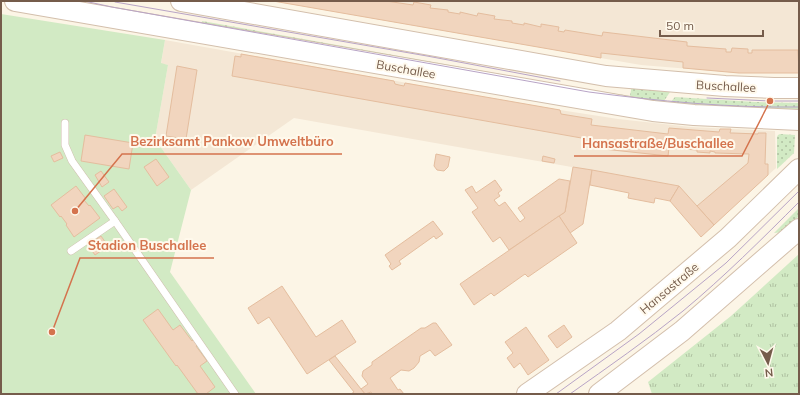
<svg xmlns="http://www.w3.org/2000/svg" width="800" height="395" viewBox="0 0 800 395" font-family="Mulish,sans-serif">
  <defs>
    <pattern id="grass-dots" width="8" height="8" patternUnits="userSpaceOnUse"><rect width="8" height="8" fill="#d2eac4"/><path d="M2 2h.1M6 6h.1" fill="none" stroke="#afc1a1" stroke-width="1.8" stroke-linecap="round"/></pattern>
    <pattern id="park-tufts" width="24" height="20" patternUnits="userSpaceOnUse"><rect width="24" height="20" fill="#d2eac4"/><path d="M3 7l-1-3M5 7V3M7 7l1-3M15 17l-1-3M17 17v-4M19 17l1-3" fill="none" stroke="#afc1a1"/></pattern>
  </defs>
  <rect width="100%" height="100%" fill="#fcf5e6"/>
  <g fill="#f4e7d5">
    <polygon points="272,1 799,1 799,73 739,73 641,65"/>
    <polygon points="165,40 560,110 618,119 691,127 775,131 776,168 714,225 679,186 294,118 191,190 155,139 168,65 161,64"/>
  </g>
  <g fill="url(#grass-dots)">
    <polygon points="202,21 567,86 630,96 632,84 661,86 660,91 670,92 662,104 201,26"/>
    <polygon points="675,97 755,102 799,103 799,113 669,104"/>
    <polygon points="780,134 795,135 794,153 777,169 777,137 778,135"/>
    <polygon points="799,208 799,216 783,232 774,233"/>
  </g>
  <polygon fill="url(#park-tufts)" points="799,254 799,394 652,394 648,382 731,316"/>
  <polygon fill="#d2eac4" points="1,14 165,40 161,63 168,65 155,139 191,190 170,272 256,394 1,394"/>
  <g fill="#f1d5be" stroke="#e4bd9e">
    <polygon points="273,1 386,1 413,5 414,2 431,5 430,8 448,10 448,12 460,14 460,12 477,16 478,13 495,16 494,19 512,21 512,23 524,25 524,23 541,27 541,24 559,27 558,31 564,32 565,30 602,36 603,32 687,42 687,46 726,49 726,52 731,52 732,48 748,49 748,53 752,53 752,50 798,50 799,73 739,73 683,68 683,62 601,53 601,58"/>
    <polygon points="241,54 394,81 395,84 399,85 404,86 405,83 560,110 561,114 592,119 591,125 668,134 669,128 719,132 720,129 731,129 730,133 733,133 758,134 758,133 766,133 765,164 768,164 768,175 714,225 697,206 748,163 749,154 715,153 715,152 710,151 710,153 697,152 697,150 669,148 668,156 585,147 587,139 232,76 235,56 241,57"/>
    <polygon points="177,66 197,70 186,139 166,136"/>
    <polygon points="85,135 133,143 129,169 81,161"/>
    <polygon points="60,152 63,158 54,162 51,156"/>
    <polygon points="436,154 450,157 448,167 444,171 437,170 434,166"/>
    <polygon points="543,156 555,159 554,163 542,161"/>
    <polygon points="156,159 169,177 157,186 144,167"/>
    <polygon points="573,167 592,170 583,224 570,233 559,216 565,212"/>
    <polygon points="592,170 679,186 670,201 655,198 654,203 628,198 629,193 590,185"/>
    <polygon points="101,171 109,182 102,187 95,175"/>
    <polygon points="559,179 570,181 565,212 509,250 500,237 493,242 472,212 478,208 465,190 472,186 476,193 495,180 502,190 498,193 500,196 494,200 499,206 505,202 520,222 525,218 518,208"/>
    <polygon points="76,186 86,199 84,200 89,206 90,205 100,218 74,237 66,225 67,224 61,216 60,217 51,205"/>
    <polygon points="679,186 714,225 701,237 670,201"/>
    <polygon points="114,189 127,207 122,211 118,206 113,209 104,196"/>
    <polygon points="559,216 577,243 528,277 525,274 494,296 491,293 474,305 460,284"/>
    <polygon points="433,221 443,234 436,239 434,236 399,261 401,264 392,270 389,266 391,264 385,255"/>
    <polygon points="101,236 108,246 95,255 88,245"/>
    <polygon points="282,286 316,337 342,320 356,342 307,374 269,317 258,324 248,308"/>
    <polygon points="158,309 173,330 180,325 192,341 194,339 198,344 196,346 207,361 200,366 215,387 206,394 198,394 177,365 176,366 143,320"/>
    <polygon points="433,323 436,323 452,345 435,356 430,350 420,356 419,362 414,368 409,371 401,370 390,378 398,390 400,389 404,394 372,394 371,392 365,394 361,389 368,384 362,376 363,371 372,365 372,362 421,328 425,328"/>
    <polygon points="564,325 572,337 557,348 548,336"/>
    <polygon points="526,327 549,360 528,375 520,363 514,368 507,358 513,353 505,342"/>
    <polygon points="335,356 361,389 365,394 351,394 354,392 329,360"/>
  </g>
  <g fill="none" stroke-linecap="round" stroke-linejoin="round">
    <defs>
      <g id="service">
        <polyline points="65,123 65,145 72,161 115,221 235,394"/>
        <polyline points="71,251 115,221"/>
      </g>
      <g id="secondary">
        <polyline points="15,1 653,111 694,115 799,120"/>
        <polyline points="181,1 606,76 725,86 774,88 799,88"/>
        <polyline points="527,394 618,331 728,238 799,169"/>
        <polyline points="599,394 682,331 799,229"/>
      </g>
    </defs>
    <use href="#service" stroke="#cebdac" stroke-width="8"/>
    <use href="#secondary" stroke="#d3bfac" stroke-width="22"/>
    <use href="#service" stroke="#fff" stroke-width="7"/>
    <use href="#secondary" stroke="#fff" stroke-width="20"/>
    <g stroke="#b8a4c6" stroke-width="1">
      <path d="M84 1 112 7 589 92C658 101 729 108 799 107"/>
      <polyline points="115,2 427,56 560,81"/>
      <polyline points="707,98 770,101 799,101"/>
      <polyline points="556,394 639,334 726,263 799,191"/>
      <path d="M570 394C608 367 647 340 683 311 724 277 762 239 799 202"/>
    </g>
  </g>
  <g text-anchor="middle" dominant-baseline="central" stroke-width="4" stroke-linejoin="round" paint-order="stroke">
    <g font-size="12" fill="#755c4b" stroke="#fff9ec">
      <text transform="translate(406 69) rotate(10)">Buschallee</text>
      <text transform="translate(726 86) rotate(3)">Buschallee</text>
      <text transform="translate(669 288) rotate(-40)">Hansastraße</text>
    </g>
  </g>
  <path fill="none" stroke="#d4734d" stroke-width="1.5" d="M75 211L122 154H342M770 101L742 156H574M52 332L80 258H214"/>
  <g fill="#d4734d" stroke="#fff9ec" stroke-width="1.5">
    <circle cx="75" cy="211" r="4"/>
    <circle cx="770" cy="101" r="4"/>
    <circle cx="52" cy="332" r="4"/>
  </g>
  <g font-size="13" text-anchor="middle" font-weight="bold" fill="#d4734d" stroke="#fff9ec" stroke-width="4" stroke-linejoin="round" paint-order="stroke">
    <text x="232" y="146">Bezirksamt Pankow Umweltbüro</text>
    <text x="658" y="148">Hansastraße/Buschallee</text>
    <text x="147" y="250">Stadion Buschallee</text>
  </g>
  <rect width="800" height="395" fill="none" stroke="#755c4b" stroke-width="4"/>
  <g transform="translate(768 363) rotate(174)" stroke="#fff9ec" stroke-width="3" paint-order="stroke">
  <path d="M0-3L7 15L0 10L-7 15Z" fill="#755c4b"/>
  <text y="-6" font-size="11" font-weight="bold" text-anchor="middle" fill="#755c4b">N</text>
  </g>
  <path d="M660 30v6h103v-6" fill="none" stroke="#755c4b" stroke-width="2"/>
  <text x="666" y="30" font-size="12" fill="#755c4b" stroke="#fff9ec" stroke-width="3" paint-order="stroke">50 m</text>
</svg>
